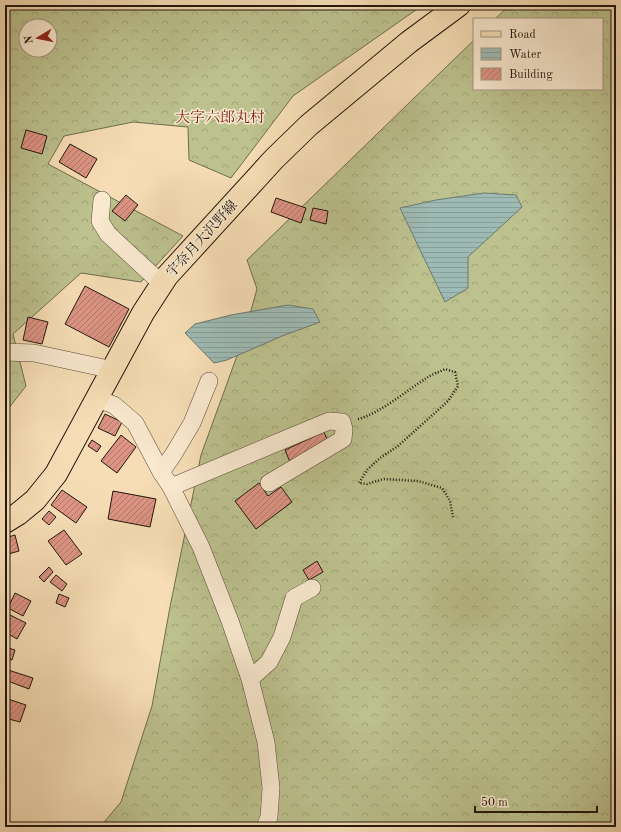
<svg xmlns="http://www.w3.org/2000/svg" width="621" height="832" viewBox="0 0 621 832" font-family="'Old Standard TT','Noto Serif JP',serif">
  <defs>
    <pattern id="forest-crowns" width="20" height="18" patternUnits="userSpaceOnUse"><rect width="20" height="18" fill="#bcc18e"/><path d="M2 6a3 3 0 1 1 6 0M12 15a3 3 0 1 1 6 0" fill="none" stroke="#a1a579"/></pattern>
    <pattern id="water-rules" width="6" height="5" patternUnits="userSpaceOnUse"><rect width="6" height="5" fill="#9ebab4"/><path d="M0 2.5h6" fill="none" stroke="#889f9a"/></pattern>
    <pattern id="building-hatch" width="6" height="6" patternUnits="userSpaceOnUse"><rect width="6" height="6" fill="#dd9484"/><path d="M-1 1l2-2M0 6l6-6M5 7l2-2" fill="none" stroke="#b3786a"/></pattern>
  </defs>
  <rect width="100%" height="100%" fill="#f6ddb5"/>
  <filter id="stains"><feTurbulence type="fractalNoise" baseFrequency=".005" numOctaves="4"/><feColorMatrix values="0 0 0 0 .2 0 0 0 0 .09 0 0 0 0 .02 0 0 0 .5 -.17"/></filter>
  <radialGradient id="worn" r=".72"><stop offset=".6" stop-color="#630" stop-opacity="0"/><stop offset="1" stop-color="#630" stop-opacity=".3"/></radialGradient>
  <g fill="url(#forest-crowns)" stroke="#6f6c4e" fill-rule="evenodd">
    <path d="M5 5H423L293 96 231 178 189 160 188 127 133 122 64 136 48 164 183 236 141 282 81 273 13 334 26 386 5 413ZM26 26H50V50H26Z"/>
    <polygon points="510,5 616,5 616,827 100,827 121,802 152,706 170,607 201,455 242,342 257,289 247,260 474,40 474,89 602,89 602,19 495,19"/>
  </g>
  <g fill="url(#water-rules)" stroke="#6c7971">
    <polygon points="484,193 516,195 522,207 468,257 468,288 445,302 400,208 436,200"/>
    <polygon points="288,305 313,309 320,322 282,336 227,360 214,363 185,333 195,324 231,315"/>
  </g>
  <g fill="url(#building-hatch)" stroke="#22170d">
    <polygon points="26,130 47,136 42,154 21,148"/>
    <polygon points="70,144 97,159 86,178 59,162"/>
    <polygon points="126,195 138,205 125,221 112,211"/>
    <polygon points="276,198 306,208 301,223 271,212"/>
    <polygon points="313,208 328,211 326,224 310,220"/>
    <polygon points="85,286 129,309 109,347 65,324"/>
    <polygon points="28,317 48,322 42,344 23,340"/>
    <polygon points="105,414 122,422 115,436 98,428"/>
    <polygon points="324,432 329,444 290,462 285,450"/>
    <polygon points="121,435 136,447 117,473 101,461"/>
    <polygon points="92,440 101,446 97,452 88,446"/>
    <polygon points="259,483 268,496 281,487 292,502 256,529 235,501"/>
    <polygon points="62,490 87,507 76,523 51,505"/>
    <polygon points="113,491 156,499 150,527 108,519"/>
    <polygon points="49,511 56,517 49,525 42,519"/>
    <polygon points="64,530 82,554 66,565 48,541"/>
    <polygon points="15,535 19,551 5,555 5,538"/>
    <polygon points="317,561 323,572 309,580 303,570"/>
    <polygon points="49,567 53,572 44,582 39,577"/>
    <polygon points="56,575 67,584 62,591 50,582"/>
    <polygon points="15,593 31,601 23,616 8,608"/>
    <polygon points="59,594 69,598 65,607 56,603"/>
    <polygon points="10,615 26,623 17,639 5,632 5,625"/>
    <polygon points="5,647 15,650 12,660 5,658"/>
    <polygon points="8,670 33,678 29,689 5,680"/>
    <polygon points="5,698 26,705 20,722 5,718"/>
  </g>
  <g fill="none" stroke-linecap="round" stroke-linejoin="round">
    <defs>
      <g id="minor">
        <polyline points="102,200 100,221 108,234 162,284"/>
        <polyline points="5,352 34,353 113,370"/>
        <polyline points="97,399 114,405 135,423 161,472 171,487 201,547 230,621 250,679 266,742 271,788 269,817 265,827"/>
        <polyline points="161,472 173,455 192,423 209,381"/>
        <polyline points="171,487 329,421 342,422 344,429 343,439 269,483"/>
        <polyline points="250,679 269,662 282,637 294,598 312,588"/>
      </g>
      <polyline id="primary" points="5,522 18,514 35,500 56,474 143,313 167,276 274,159 309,125 409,42 459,5"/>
    </defs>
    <use href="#minor" stroke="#574837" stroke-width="18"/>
    <use href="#primary" stroke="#22170d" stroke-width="24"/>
    <path stroke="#22170d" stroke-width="2.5" stroke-dasharray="1 2" stroke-linecap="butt" d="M358 419C381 413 407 390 428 377 433 374 439 372 445 369L455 372 458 386 448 401 398 446 380 458 367 470 359 483 367 484 384 479 418 481 442 488 450 501 453 517"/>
    <use href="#minor" stroke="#f9e9cf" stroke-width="17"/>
    <use href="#primary" stroke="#f6ddb5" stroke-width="22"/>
  </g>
  <g text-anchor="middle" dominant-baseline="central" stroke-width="3" stroke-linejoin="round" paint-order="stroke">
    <g font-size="14" fill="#22170d" stroke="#f9e9cf">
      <text transform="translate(202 239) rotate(-48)">宇奈月大沢野線</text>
    </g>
    <g font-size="15" fill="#7a1f14" stroke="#f9e9cf">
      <text x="220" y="118">大字六郎丸村</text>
    </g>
  </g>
  <rect width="621" height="832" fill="none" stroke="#f6ddb5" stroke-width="20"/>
  <rect x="6" y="6" width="609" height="820" fill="none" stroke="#22170d" stroke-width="2"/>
  <rect x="10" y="10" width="601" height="812" fill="none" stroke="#22170d"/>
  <rect x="473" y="18" width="130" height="72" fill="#f9e9cf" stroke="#a39581"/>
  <rect x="481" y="31" width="20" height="6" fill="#f6ddb5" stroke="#a39581"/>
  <text x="509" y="38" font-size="12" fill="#22170d">Road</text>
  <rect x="481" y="48" width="20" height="12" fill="url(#water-rules)" stroke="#a39581"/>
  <text x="509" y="58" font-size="12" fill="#22170d">Water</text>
  <rect x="481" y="68" width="20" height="12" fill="url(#building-hatch)" stroke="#a39581"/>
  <text x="509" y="78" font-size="12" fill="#22170d">Building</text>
  <g transform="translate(38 38) rotate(260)"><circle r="19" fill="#f9e9cf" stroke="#a39581"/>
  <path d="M0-3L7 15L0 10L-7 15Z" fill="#8f2418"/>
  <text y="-6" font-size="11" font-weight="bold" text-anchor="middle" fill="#22170d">N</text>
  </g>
  <path d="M475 806v6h122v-6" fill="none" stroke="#22170d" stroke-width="2"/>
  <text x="481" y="806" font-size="12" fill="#22170d" stroke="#f9e9cf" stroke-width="3" paint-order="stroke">50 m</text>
  <rect width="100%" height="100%" filter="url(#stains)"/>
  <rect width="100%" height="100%" fill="url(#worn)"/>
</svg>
